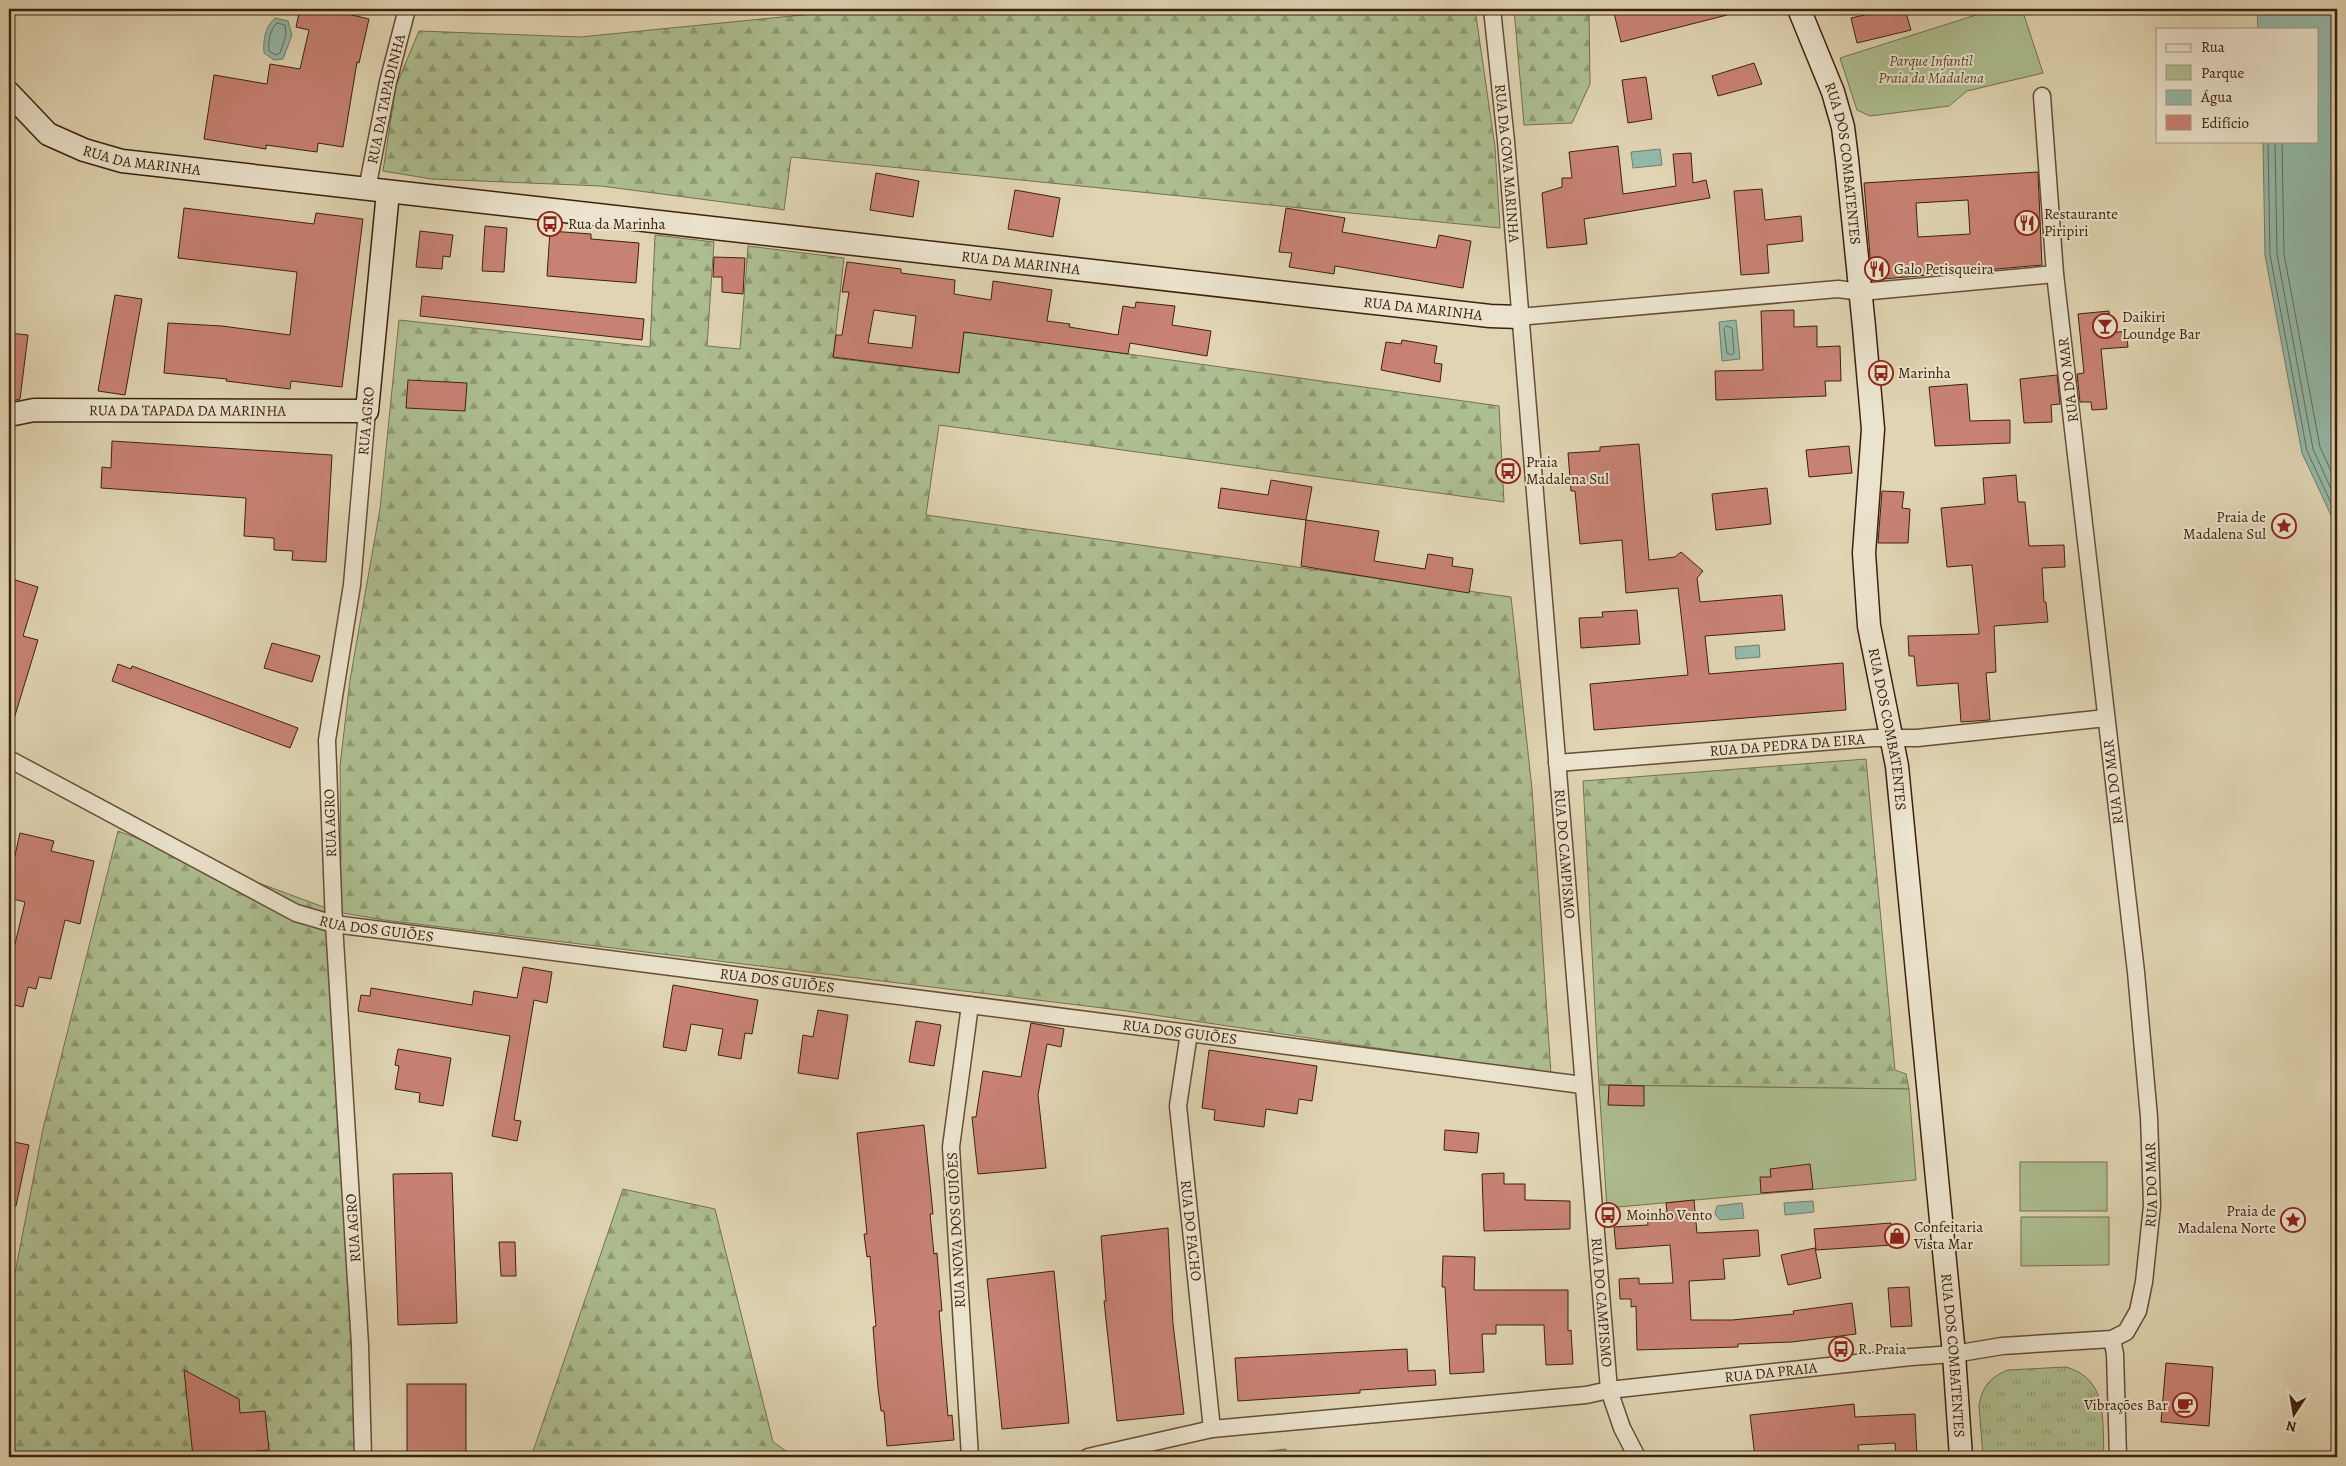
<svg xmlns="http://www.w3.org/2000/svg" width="2346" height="1466" viewBox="0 0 2346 1466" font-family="Alegreya,serif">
  <defs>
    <pattern id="grass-tufts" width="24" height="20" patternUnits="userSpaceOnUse" patternTransform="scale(1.25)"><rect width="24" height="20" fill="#adbe90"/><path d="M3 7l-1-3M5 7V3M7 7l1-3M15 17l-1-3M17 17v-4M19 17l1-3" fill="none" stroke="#8e9a74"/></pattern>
    <pattern id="forest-firs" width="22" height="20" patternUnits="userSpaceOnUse" patternTransform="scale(1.25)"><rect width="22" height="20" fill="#adbe90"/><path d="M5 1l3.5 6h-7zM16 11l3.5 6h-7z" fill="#8e9a74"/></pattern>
  </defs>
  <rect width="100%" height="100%" fill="#e0d4b2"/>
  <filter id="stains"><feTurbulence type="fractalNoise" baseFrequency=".004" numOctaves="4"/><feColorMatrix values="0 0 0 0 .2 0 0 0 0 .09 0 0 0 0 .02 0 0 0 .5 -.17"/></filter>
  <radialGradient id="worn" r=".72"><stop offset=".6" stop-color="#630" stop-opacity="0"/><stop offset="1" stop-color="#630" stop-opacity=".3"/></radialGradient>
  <path fill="url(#grass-tufts)" stroke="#75704e" d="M2066 1367C2109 1379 2102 1421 2104 1457H1983L1979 1405C1982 1387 1991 1376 2008 1370Z"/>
  <g fill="url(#forest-firs)" stroke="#75704e">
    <polygon points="863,9 1475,9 1495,147 1500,228 791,157 784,210 601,186 432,179 383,171 396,86 419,31 580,37"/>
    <polygon points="1514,9 1589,9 1590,84 1572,123 1524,125"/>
    <polygon points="655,235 714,242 707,346 740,349 748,246 844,258 833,358 959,373 964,331 1499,406 1504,502 939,425 926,515 1511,597 1532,789 1551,1074 1127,1011 384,920 337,912 355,1457 9,1457 9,1304 43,1129 118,831 337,912 341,857 340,766 350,680 380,509 399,320 650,347"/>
    <polygon points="1866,759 1895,1070 1906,1074 1909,1089 1599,1085 1583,781"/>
    <polygon points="623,1189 715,1209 773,1442 795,1457 531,1457"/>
    <polygon points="1286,1449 1286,1457 1220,1457"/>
  </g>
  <g fill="#adbe90" stroke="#75704e">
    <polygon points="1995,9 2022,9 2043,73 1967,91 1949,106 1870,116 1857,110 1840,58"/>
    <polygon points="1599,1085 1909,1089 1916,1180 1607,1208"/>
    <rect x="2020" y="1162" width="87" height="49"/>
    <polygon points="2021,1217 2109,1217 2109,1265 2021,1266"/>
  </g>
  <g fill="#94b8a8" stroke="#717c6a">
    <polygon points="2257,9 2337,9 2337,528 2302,453 2265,255 2263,141 2317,141 2317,29 2258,29"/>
    <path d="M275 18 288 21 292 35 283 59 274 60 264 53C263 40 265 27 275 18Z"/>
    <polygon points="1660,149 1662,165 1633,168 1631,152"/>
    <polygon points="1736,320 1740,359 1722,361 1719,322"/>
    <polygon points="1759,645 1760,657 1736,659 1735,647"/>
    <polygon points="1813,1201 1814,1212 1785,1215 1784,1203"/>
    <polygon points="1742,1203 1744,1218 1720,1220 1715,1214 1717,1206"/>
  </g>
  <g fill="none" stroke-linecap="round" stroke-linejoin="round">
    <g stroke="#686c5a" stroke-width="1">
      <path d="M277 23 285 25 286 35 280 53 276 55 269 51C268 42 270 29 277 23Z"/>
      <polyline points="2268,141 2270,255 2307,451 2337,516"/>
      <polyline points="2275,141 2277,254 2313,449 2337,502"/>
      <polyline points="2282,141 2284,254 2320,447 2337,484"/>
      <polygon points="1727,326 1732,328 1734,353 1732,355 1727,353 1724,329"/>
    </g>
  </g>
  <g fill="#c88274" stroke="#3d210c" fill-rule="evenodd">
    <polygon points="300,9 326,9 369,19 359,63 357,62 343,147 318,143 317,152 266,145 266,149 204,139 214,75 267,84 270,64 300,69 309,30 296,27"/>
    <polygon points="1613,9 1726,9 1727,15 1621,42"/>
    <polygon points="1891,9 1905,9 1911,30 1857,43 1851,18"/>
    <polygon points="1754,63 1762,84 1718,96 1712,76"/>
    <polygon points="1646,77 1652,119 1628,123 1622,80"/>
    <polygon points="1618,146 1623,194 1676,186 1673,154 1691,153 1693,183 1706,180 1710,198 1584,219 1587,244 1547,248 1542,193 1562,187 1562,178 1572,178 1569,152"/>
    <path d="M2038 172 2042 265 1872 280 1864 183ZM1968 200 1970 234 1918 237 1916 203Z"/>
    <polygon points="876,173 919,181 913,217 870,210"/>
    <polygon points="1762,189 1765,220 1801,216 1803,241 1767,245 1769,273 1741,275 1734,191"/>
    <polygon points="1015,190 1060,198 1053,237 1008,229"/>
    <polygon points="184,208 314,224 316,213 363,219 342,387 291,381 290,389 226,381 227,379 164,373 168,323 222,326 290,335 297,272 178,258"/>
    <polygon points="1286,208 1345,218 1342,232 1436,248 1439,235 1471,241 1463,288 1335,266 1334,274 1289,267 1292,253 1279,252"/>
    <polygon points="485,226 507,228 504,272 482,271"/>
    <polygon points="420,231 453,235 450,257 443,256 442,269 416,267"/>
    <polygon points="550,231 591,234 591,239 639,243 636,283 547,276"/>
    <polygon points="714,257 745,258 743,294 722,292 722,277 713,277"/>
    <path d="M847 262 901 269V273L955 280 954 294 991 300 993 281 1052 290 1047 321 1070 324 1069 327 1118 335 1123 306 1135 308 1136 302 1175 306 1172 325 1211 331 1207 356 1130 343 1128 354 964 332 959 373 833 357 836 335H842L849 292H842ZM874 310 916 316 912 348 868 343Z"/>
    <polygon points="115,295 142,299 125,395 98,391"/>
    <polygon points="422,296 644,319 642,340 420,316"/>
    <polygon points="1794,310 1794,327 1817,326 1817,347 1840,346 1841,381 1825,381 1826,396 1716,400 1715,371 1763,370 1761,311"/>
    <polygon points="2109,311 2111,333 2126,331 2128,347 2101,349 2107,409 2092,410 2091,402 2080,402 2077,374 2084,373 2078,314"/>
    <polygon points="9,333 28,335 20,399 9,402"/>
    <polygon points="1402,340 1437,346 1434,363 1442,364 1440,382 1381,370 1386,342 1401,344"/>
    <polygon points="2057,375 2060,404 2051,405 2052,422 2024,423 2020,379"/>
    <polygon points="408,380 467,383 465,411 406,408"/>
    <polygon points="1967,384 1970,421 2010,420 2010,443 1935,446 1929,387"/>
    <polygon points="112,441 332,455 326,562 292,560 293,551 274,550 274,538 244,536 246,498 101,488 102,467 111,468"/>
    <polygon points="1639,444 1649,560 1675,557 1681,552 1703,571 1697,578 1700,602 1782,595 1785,630 1705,636 1709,674 1843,663 1846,710 1594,730 1590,684 1688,675 1678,588 1626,593 1622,540 1580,544 1575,491 1571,491 1568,453 1600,451 1600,447"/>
    <polygon points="1849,446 1852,473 1809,477 1806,450"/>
    <polygon points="2016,475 2018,502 2025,502 2029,546 2064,545 2065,567 2042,568 2044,602 2046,602 2048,622 1994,626 1996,672 1986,673 1990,720 1961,722 1958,683 1917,686 1914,656 1909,656 1908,636 1979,634 1972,565 1947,567 1941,508 1985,504 1983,478"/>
    <polygon points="1271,480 1312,487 1306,520 1218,508 1221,488 1268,495"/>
    <polygon points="1767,488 1771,524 1716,530 1712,494"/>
    <polygon points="1882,491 1904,492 1902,508 1910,509 1908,543 1878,543"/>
    <polygon points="1306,520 1379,531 1374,561 1425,569 1428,554 1453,558 1452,566 1473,569 1469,593 1301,566"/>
    <polygon points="9,578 38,587 23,636 38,640 13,722 9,722"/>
    <polygon points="1637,610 1640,644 1581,648 1579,618 1603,617 1602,612"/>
    <polygon points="272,643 320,656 312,682 264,668"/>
    <polygon points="118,664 131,669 132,666 298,728 290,748 112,681"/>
    <polygon points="20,833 54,841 51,851 94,861 80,924 65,920 51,979 39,977 36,989 28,987 23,1007 9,1004 9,969 25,902 9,898 9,882"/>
    <polygon points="523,967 552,972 547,1003 534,1000 514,1120 521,1121 517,1141 492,1136 510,1036 358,1011 361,995 370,996 371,988 472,1005 474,991 517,998"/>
    <polygon points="673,985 758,1000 752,1034 745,1033 741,1059 718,1055 723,1029 691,1024 686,1051 663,1047"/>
    <polygon points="818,1010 848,1015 838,1079 798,1073 803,1035 813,1037"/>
    <polygon points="916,1021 941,1025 934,1066 909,1062"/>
    <polygon points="1031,1023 1064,1029 1061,1047 1047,1044 1038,1095 1046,1168 978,1174 972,1117 976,1117 983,1071 1021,1077"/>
    <polygon points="398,1049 451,1058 443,1106 419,1102 420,1093 395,1089 399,1066 395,1065"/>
    <polygon points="1209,1050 1317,1066 1312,1101 1299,1099 1297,1114 1266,1109 1264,1127 1214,1120 1215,1110 1202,1108"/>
    <polygon points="1609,1085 1644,1086 1644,1106 1608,1105"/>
    <polygon points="924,1125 933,1214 930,1214 934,1254 937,1253 939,1278 942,1311 939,1311 948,1416 952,1415 954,1440 887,1446 884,1411 881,1411 878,1388 873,1327 876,1326 873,1294 870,1256 867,1257 864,1234 867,1234 857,1133"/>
    <polygon points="1445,1130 1479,1133 1477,1153 1444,1150"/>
    <polygon points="9,1141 29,1145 16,1206 9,1205"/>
    <polygon points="1810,1164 1813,1189 1761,1193 1760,1177 1771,1177 1770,1169"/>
    <polygon points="452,1173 457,1323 398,1325 393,1174"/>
    <polygon points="1504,1173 1504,1184 1525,1184 1525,1200 1570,1201 1570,1229 1484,1231 1482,1174"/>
    <polygon points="1694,1200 1697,1233 1758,1230 1760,1256 1723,1259 1725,1279 1689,1281 1691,1320 1732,1320 1794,1314 1793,1311 1852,1303 1856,1334 1792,1342 1738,1344 1738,1347 1637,1350 1636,1306 1631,1307 1631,1299 1620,1299 1619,1279 1639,1278 1639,1284 1673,1283 1670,1245 1616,1249 1614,1227 1648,1225 1647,1215 1667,1212 1666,1203"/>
    <polygon points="1891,1223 1892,1245 1816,1250 1814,1229"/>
    <polygon points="1168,1228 1173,1324 1184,1414 1117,1421 1104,1301 1106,1301 1101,1236"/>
    <polygon points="499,1242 515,1242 516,1276 501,1276"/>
    <polygon points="1815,1248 1821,1278 1788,1285 1781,1255"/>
    <polygon points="1443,1256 1475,1257 1474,1290 1568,1290 1568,1331 1571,1330 1573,1364 1546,1365 1544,1325 1496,1325 1496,1334 1482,1334 1484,1372 1450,1374 1445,1287 1442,1287"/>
    <polygon points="1054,1271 1069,1423 1002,1429 987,1279"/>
    <polygon points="1909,1287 1912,1326 1891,1327 1888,1288"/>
    <polygon points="1407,1349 1408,1371 1435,1370 1436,1385 1360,1390 1360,1393 1238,1401 1235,1358"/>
    <polygon points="2166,1363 2213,1367 2209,1426 2161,1422"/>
    <polygon points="184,1370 239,1399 240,1413 265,1411 269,1450 235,1453 236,1455 193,1457"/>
    <rect x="407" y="1384" width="59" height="73"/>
    <polygon points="1854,1404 1855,1417 1915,1414 1917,1457 1896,1457 1895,1443 1858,1445 1860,1457 1755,1457 1750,1415"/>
  </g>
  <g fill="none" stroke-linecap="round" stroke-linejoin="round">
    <defs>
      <g id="street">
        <path id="s1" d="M1492 9 1506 141 1609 1390 1622 1428 1637 1457"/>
        <path id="s2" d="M367 189 388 82 407 9"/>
        <polyline points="1519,317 1838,289 1861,292 2055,274"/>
        <path id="s3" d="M9 759 296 913 334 924 1189 1033 1582 1085"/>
        <path id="s4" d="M1557 763 1874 738H1917L2106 718"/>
        <path id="s5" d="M1189 1033 1178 1106 1212 1429"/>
        <polyline points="2112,1339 2115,1354 2118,1457"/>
        <polyline points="363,1457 360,1345 334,924 327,740 352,585 367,411"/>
        <polyline points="970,1457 951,1147 970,1005"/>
        <path id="s6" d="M1088 1457 1212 1429 1586 1395 1609 1390 1911 1357 1954 1354 2002 1346 2112 1339 2126 1332 2138 1311 2144 1282 2152 1206 2149 1117 2136 972 2055 274 2042 96"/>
      </g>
      <g id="secondary">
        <path id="s7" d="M1799 9 1833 92 1843 127 1847 159 1864 327 1873 429 1864 553 1869 626 1897 766 1954 1354 1961 1457"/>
        <path id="s8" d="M9 93 48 134 84 150 122 161 1490 316 1519 317"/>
        <path id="s9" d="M9 415 34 410 367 411 388 192"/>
      </g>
    </defs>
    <use href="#street" stroke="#664e36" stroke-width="19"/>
    <use href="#secondary" stroke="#3d210c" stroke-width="25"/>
    <use href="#street" stroke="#ebe3cd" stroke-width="16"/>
    <use href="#secondary" stroke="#ebe3cd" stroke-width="22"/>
  </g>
  <defs>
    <symbol id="restaurant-ring" viewBox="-11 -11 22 22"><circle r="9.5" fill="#ebe3cd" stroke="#8f2418" stroke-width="1.5"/><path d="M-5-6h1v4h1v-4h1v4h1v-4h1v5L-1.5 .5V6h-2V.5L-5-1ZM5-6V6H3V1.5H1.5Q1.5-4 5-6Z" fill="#8f2418"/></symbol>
    <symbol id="bus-ring" viewBox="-11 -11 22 22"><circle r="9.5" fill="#ebe3cd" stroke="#8f2418" stroke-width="1.5"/><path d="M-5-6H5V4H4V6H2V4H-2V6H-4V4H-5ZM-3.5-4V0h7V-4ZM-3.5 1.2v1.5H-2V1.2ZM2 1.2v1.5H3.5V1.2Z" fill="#8f2418"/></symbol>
    <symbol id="bar-ring" viewBox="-11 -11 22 22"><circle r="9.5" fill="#ebe3cd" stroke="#8f2418" stroke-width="1.5"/><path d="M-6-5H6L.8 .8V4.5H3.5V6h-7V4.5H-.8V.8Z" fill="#8f2418"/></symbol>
    <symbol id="sight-ring" viewBox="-11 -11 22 22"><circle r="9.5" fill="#ebe3cd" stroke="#8f2418" stroke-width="1.5"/><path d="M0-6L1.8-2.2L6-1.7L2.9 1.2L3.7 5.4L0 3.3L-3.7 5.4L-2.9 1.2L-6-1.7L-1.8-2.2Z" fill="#8f2418"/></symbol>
    <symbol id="shop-ring" viewBox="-11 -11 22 22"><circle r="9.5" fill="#ebe3cd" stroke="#8f2418" stroke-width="1.5"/><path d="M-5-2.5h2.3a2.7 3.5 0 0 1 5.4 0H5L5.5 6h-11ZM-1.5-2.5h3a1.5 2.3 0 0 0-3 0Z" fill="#8f2418"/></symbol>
    <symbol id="cafe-ring" viewBox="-11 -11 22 22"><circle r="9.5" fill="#ebe3cd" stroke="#8f2418" stroke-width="1.5"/><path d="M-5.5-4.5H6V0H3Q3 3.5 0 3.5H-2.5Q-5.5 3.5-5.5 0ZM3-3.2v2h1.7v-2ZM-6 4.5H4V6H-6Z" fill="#8f2418"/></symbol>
  </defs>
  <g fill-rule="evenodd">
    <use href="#restaurant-ring" x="2013" y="209" width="28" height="28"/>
    <use href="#bus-ring" x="536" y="210" width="28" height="28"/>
    <use href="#restaurant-ring" x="1863" y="255" width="28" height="28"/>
    <use href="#bar-ring" x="2091" y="312" width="28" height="28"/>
    <use href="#bus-ring" x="1867" y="359" width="28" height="28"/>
    <use href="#bus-ring" x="1494" y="457" width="28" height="28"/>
    <use href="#sight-ring" x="2270" y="512" width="28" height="28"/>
    <use href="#bus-ring" x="1594" y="1201" width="28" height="28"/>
    <use href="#sight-ring" x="2279" y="1206" width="28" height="28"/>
    <use href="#shop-ring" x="1883" y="1222" width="28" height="28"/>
    <use href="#bus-ring" x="1827" y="1335" width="28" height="28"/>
    <use href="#cafe-ring" x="2171" y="1391" width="28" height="28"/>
  </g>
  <g text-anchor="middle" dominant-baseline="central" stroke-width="4" stroke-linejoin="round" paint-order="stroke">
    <g font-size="15" font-style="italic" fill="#59482d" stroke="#ebe3cd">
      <text x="1931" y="61">Parque Infantil<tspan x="1931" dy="17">Praia da Madalena</tspan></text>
    </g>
    <g font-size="15" fill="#3d210c" stroke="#ebe3cd">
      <text stroke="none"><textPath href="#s2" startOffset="92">RUA DA TAPADINHA</textPath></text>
      <text stroke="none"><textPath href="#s8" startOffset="155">RUA DA MARINHA</textPath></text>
      <text stroke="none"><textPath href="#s1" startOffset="155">RUA DA COVA MARINHA</textPath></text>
      <text stroke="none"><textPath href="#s7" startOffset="162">RUA DOS COMBATENTES</textPath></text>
      <text stroke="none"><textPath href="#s8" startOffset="1040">RUA DA MARINHA</textPath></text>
      <text stroke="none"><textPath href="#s8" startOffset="1445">RUA DA MARINHA</textPath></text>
      <text transform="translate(2068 380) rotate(-97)">RUA DO MAR</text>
      <text stroke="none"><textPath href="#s9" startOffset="179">RUA DA TAPADA DA MARINHA</textPath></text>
      <text transform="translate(366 421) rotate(-85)">RUA AGRO</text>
      <text stroke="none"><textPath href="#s7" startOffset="732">RUA DOS COMBATENTES</textPath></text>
      <text stroke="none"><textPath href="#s4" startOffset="231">RUA DA PEDRA DA EIRA</textPath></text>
      <text transform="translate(2113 782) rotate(-97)">RUA DO MAR</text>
      <text transform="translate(330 823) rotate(-92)">RUA AGRO</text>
      <text stroke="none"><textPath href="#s1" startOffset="848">RUA DO CAMPISMO</textPath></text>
      <text stroke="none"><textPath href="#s3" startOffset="408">RUA DOS GUIÕES</textPath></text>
      <text stroke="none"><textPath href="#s3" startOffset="812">RUA DOS GUIÕES</textPath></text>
      <text stroke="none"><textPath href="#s3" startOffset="1218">RUA DOS GUIÕES</textPath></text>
      <text stroke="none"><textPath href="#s6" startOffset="1199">RUA DO MAR</textPath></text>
      <text transform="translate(353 1228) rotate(-94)">RUA AGRO</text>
      <text transform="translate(956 1230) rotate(-93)">RUA NOVA DOS GUIÕES</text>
      <text stroke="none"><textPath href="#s5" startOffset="199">RUA DO FACHO</textPath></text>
      <text stroke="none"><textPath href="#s1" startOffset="1298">RUA DO CAMPISMO</textPath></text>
      <text stroke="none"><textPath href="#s7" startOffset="1362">RUA DOS COMBATENTES</textPath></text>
      <text stroke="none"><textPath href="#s6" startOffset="689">RUA DA PRAIA</textPath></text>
    </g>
    <g font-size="15" fill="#3d210c" stroke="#ebe3cd" text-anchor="start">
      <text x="2044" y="214">Restaurante<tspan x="2044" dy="17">Piripiri</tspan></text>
      <text x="568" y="224">Rua da Marinha</text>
      <text x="1894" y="269">Galo Petisqueira</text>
      <text x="2122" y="317">Daikiri<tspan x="2122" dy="17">Loundge Bar</tspan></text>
      <text x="1898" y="373">Marinha</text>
      <text x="1526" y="462">Praia<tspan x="1526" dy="17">Madalena Sul</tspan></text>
      <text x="2266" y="517" text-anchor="end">Praia de<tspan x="2266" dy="17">Madalena Sul</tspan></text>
      <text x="2276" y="1211" text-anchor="end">Praia de<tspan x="2276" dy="17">Madalena Norte</tspan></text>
      <text x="1626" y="1215">Moinho Vento</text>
      <text x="1914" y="1227">Confeitaria<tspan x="1914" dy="17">Vista Mar</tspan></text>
      <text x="1858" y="1349">R. Praia</text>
      <text x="2168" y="1405" text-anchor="end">Vibrações Bar</text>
    </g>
  </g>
  <rect width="2346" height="1466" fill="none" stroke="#e0d4b2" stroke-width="30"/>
  <rect x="10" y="10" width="2326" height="1446" fill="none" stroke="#3d210c" stroke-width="2.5"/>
  <rect x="15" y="15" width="2316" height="1436" fill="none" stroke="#3d210c"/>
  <rect x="2156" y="28" width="162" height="115" fill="#ebe3cd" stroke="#a59580"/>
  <rect x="2166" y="44" width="25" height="8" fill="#ebe3cd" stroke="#a59580"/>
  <text x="2201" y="52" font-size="15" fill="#3d210c">Rua</text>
  <rect x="2166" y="65" width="25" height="15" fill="#adbe90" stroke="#a59580"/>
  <text x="2201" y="78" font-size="15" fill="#3d210c">Parque</text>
  <rect x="2166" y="90" width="25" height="15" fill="#94b8a8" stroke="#a59580"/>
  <text x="2201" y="102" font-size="15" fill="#3d210c">Água</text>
  <rect x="2166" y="115" width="25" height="15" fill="#c88274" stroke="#a59580"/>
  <text x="2201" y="128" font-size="15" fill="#3d210c">Edifício</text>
  <g transform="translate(2294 1414) rotate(192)" stroke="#ebe3cd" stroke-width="4" paint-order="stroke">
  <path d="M0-4L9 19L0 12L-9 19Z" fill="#3d210c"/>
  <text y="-8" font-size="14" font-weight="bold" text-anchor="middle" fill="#3d210c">N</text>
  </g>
  <rect width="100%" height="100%" filter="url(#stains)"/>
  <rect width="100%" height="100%" fill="url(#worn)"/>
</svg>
